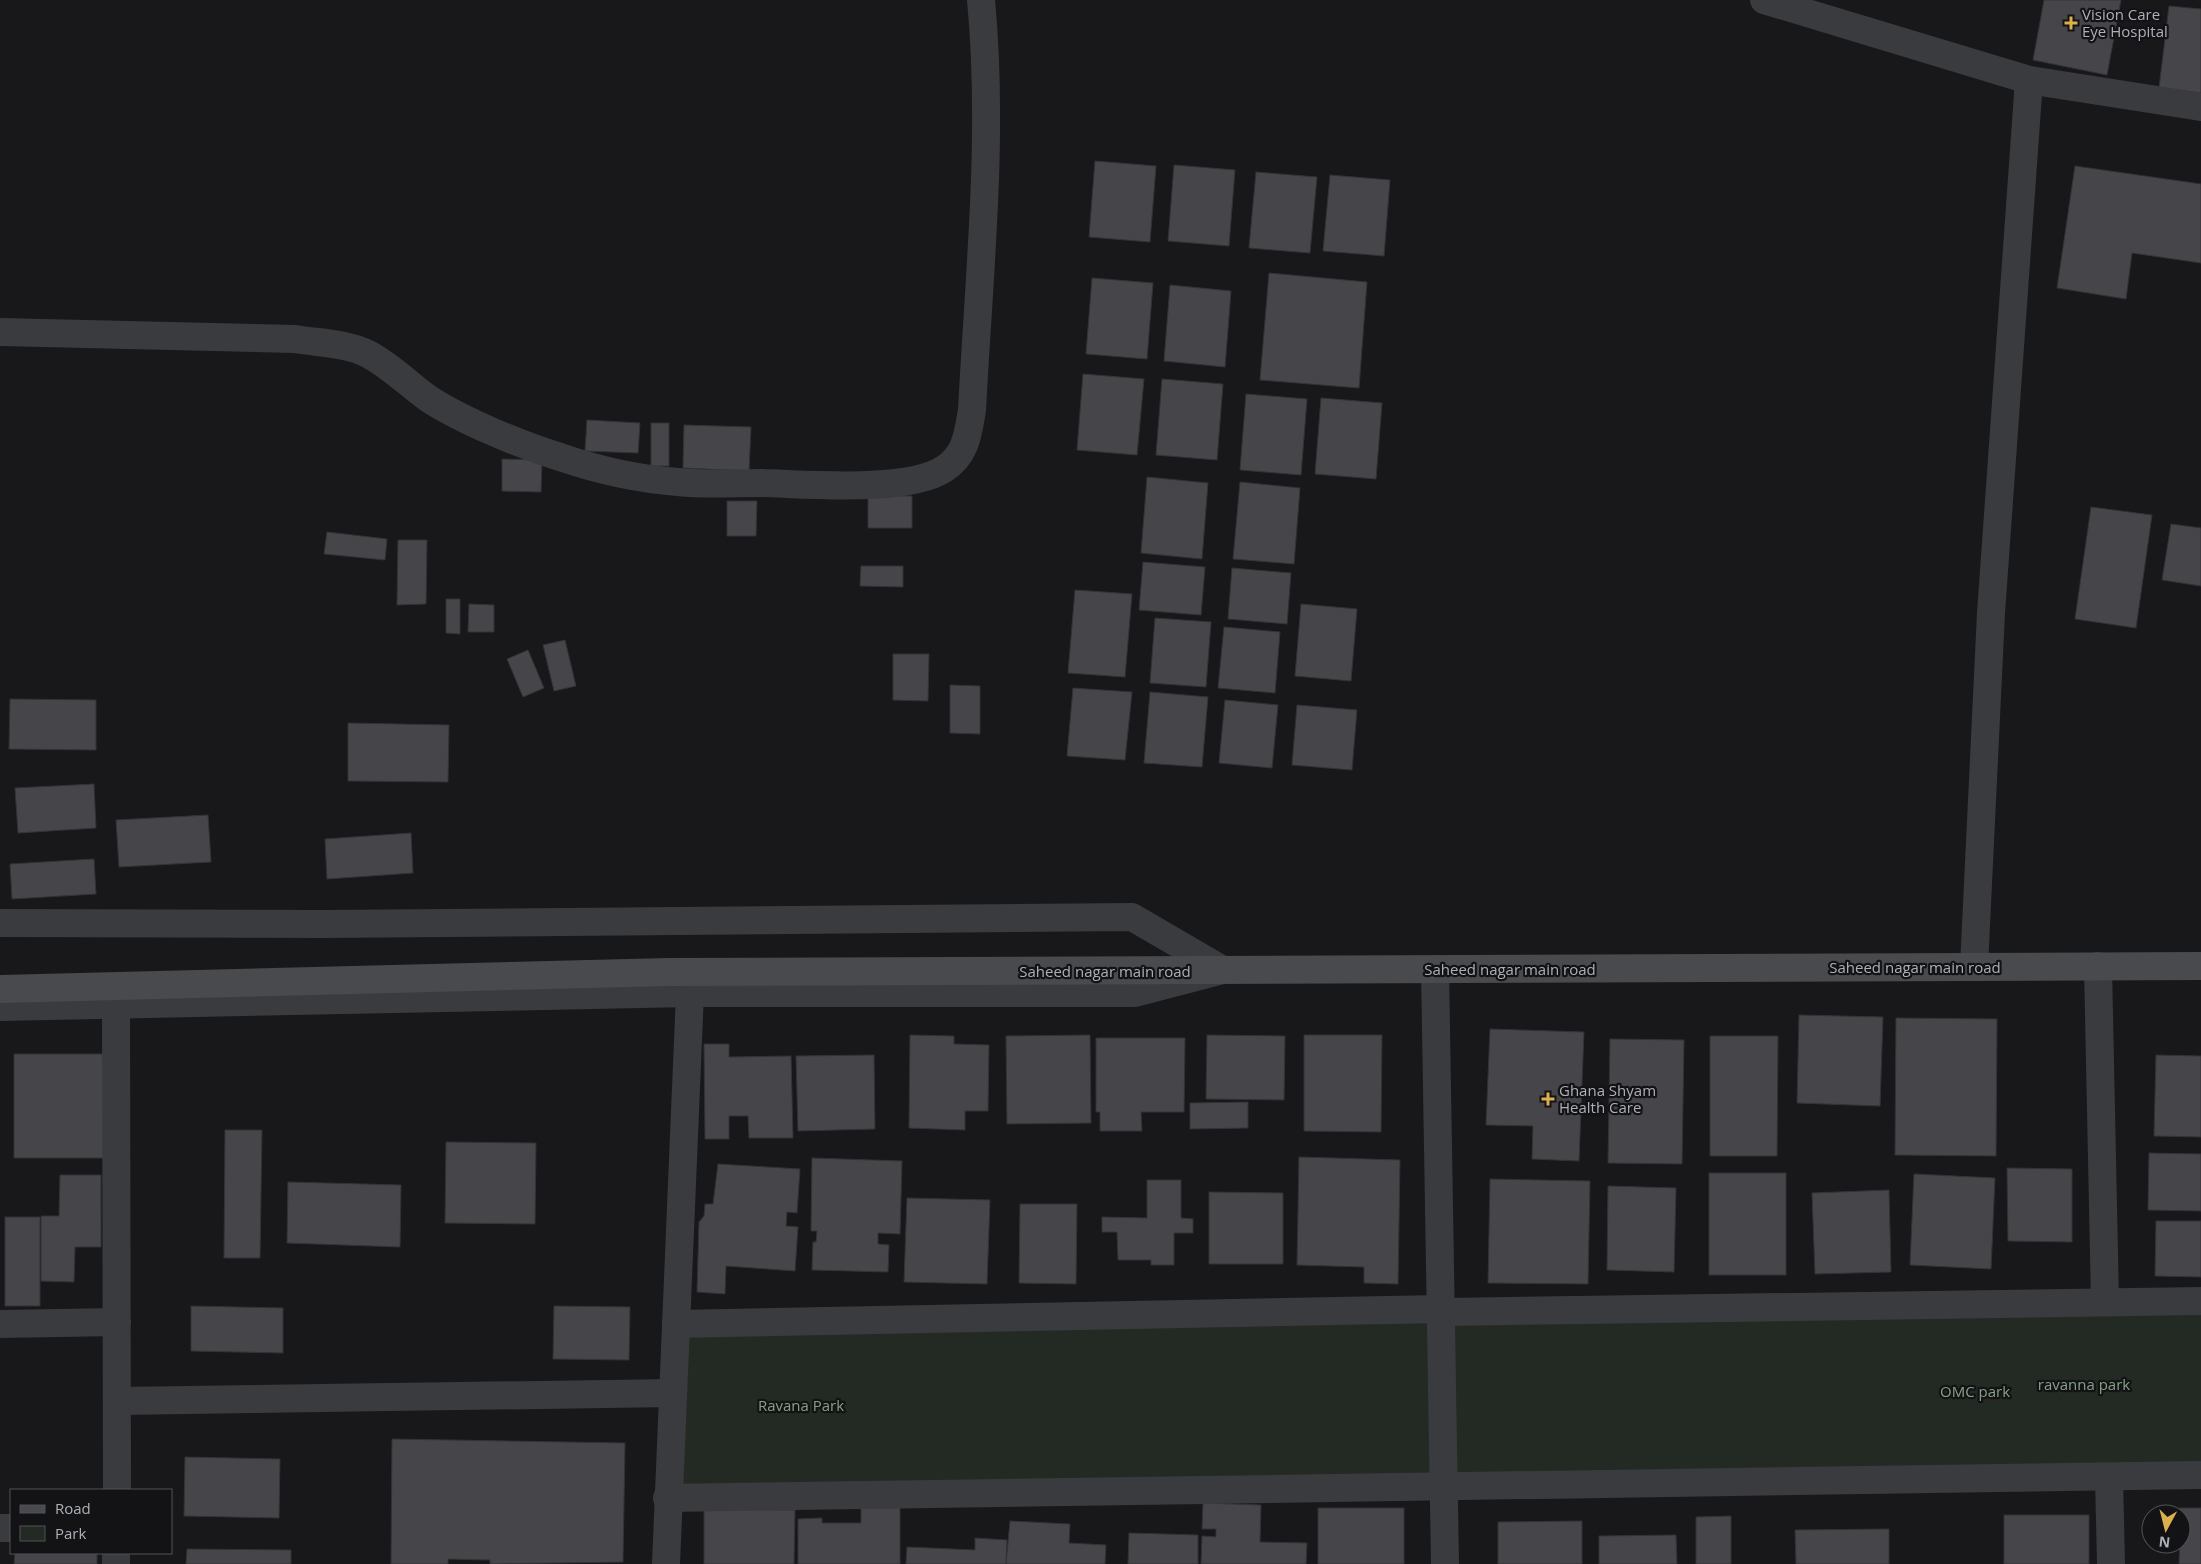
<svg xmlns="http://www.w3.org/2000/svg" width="2201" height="1564" viewBox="0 0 2201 1564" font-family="'Open Sans',sans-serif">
  <rect width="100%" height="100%" fill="#18181a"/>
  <polygon fill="#232a24" points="2201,1288 2201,1476 667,1498 676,1337"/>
  <g fill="#46464a" stroke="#333336">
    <polygon points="2044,0 2121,0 2107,75 2033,60"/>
    <polygon points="2169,6 2201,9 2201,93 2159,88"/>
    <polygon points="1095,161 1156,166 1150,242 1089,237"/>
    <polygon points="1174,165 1235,170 1229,246 1168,241"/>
    <polygon points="2075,166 2201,184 2201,263 2132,253 2126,299 2057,288"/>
    <polygon points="1256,172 1317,177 1310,253 1249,248"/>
    <polygon points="1330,175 1390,180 1384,256 1323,251"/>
    <polygon points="1269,273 1367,282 1359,388 1260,380"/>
    <polygon points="1092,278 1153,283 1147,359 1086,354"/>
    <polygon points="1170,285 1231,291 1225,367 1164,361"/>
    <polygon points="1083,374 1144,379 1137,455 1077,450"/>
    <polygon points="1162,379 1223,384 1217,460 1156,455"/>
    <polygon points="1246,394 1307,399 1301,475 1240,470"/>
    <polygon points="1321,398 1382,403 1376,479 1315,474"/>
    <polygon points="587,420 640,423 638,453 585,451"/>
    <rect x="651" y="423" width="18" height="43"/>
    <polygon points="684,425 751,427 749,471 683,468"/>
    <polygon points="502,459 542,460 541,492 502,491"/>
    <polygon points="1147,477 1208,483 1202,559 1141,553"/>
    <polygon points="1240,482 1300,488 1294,564 1233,559"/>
    <polygon points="868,495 912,496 912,528 868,528"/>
    <polygon points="727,501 757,501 756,536 727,536"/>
    <polygon points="2091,507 2152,515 2136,628 2075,619"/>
    <polygon points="2171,524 2201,528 2201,586 2162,580"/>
    <polygon points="327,532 387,539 385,560 324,554"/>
    <polygon points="398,540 427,540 426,604 397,605"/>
    <polygon points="1143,562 1205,567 1201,615 1139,610"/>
    <polygon points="861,566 903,566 903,587 860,586"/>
    <polygon points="1232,568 1291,573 1287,624 1228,619"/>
    <polygon points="1075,590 1132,594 1125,677 1068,673"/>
    <polygon points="446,599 460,599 460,634 446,633"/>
    <polygon points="469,604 494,605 494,632 468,632"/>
    <polygon points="1301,604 1357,609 1351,681 1295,676"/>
    <polygon points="1155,618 1211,622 1206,687 1150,683"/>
    <polygon points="1224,627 1280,632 1275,693 1218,688"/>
    <polygon points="565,640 576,686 554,691 543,645"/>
    <polygon points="528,650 544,688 523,697 507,659"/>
    <polygon points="893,654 929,654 928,701 893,700"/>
    <polygon points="950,685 980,686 980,734 950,733"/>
    <polygon points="1073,688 1132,692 1125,760 1067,756"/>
    <polygon points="1150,692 1208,697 1202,767 1144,763"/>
    <polygon points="10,699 96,700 96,750 9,749"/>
    <polygon points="1225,700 1278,705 1272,768 1219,763"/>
    <polygon points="1297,705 1357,710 1352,770 1292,765"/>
    <polygon points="348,723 449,725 448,782 348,781"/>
    <polygon points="94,784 96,828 18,833 15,788"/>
    <polygon points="208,815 211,862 119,867 116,820"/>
    <polygon points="411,833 413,873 327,879 325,839"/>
    <polygon points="94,859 96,894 12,899 10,864"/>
    <polygon points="1799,1015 1883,1017 1880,1106 1797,1103"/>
    <polygon points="1896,1018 1997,1019 1996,1156 1895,1155"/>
    <polygon points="1490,1029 1584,1032 1579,1161 1532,1159 1533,1126 1486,1125"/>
    <polygon points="910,1035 954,1036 954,1044 989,1045 988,1111 965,1111 965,1130 909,1128"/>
    <polygon points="1090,1035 1091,1123 1007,1124 1006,1036"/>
    <polygon points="1207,1035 1285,1036 1284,1100 1206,1099"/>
    <polygon points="1304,1035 1382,1035 1381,1132 1304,1131"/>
    <polygon points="1710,1036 1778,1036 1777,1156 1710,1156"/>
    <polygon points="1096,1038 1185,1038 1184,1112 1141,1112 1142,1131 1100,1131 1100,1112 1096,1112"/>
    <polygon points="1610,1039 1684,1040 1682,1164 1608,1163"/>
    <polygon points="704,1044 729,1044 729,1057 791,1056 793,1138 749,1138 748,1116 729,1116 729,1139 705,1139"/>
    <rect x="14" y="1054" width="90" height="104"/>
    <polygon points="874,1055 875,1129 798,1131 796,1056"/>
    <polygon points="2156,1055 2201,1056 2201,1137 2154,1136"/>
    <polygon points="1248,1102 1248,1128 1190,1129 1190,1103"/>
    <polygon points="225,1130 262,1130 260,1258 224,1258"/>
    <polygon points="446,1142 536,1143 535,1224 445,1223"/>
    <polygon points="2149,1153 2201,1154 2201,1211 2148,1210"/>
    <polygon points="1299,1157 1400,1160 1398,1284 1364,1283 1364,1267 1297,1265"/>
    <polygon points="812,1158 902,1161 900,1234 878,1233 878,1244 889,1245 888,1272 812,1270 813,1242 816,1242 817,1231 811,1231"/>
    <polygon points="718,1164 800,1169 797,1213 787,1212 786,1226 798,1227 795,1271 726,1266 725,1294 697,1292 699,1222 704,1216 705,1204 713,1204"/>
    <polygon points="2007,1168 2072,1169 2072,1242 2008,1241"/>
    <rect x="1709" y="1173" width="77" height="102"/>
    <polygon points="1914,1174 1995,1178 1991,1269 1910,1265"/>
    <polygon points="60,1175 101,1175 101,1247 75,1247 74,1282 41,1281 41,1216 59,1216"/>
    <polygon points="1490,1179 1590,1181 1588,1284 1488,1283"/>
    <polygon points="1147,1180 1181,1180 1181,1218 1193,1219 1193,1233 1174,1233 1174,1265 1151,1265 1151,1260 1118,1260 1117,1232 1102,1232 1102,1217 1147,1218"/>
    <polygon points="288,1182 401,1185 400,1247 287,1243"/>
    <polygon points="1608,1186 1676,1188 1674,1272 1607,1270"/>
    <polygon points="1889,1190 1891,1272 1815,1274 1812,1193"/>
    <polygon points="1209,1192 1283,1193 1283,1264 1209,1264"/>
    <polygon points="907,1198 990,1200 987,1284 904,1282"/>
    <polygon points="1020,1204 1077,1204 1076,1284 1019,1283"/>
    <rect x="5" y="1217" width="35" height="89"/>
    <polygon points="2156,1221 2201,1221 2201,1277 2155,1276"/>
    <polygon points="191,1306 283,1308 283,1353 191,1351"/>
    <polygon points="554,1306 630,1307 629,1360 553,1359"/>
    <polygon points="392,1439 625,1443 623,1562 490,1564 490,1560 448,1559 448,1564 391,1564"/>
    <polygon points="185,1457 280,1459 279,1518 184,1516"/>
    <polygon points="861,1502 900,1502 900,1564 798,1564 798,1519 822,1518 822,1523 861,1523"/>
    <polygon points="1203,1503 1261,1505 1260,1542 1307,1543 1306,1564 1201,1564 1202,1536 1216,1537 1216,1529 1202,1529"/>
    <rect x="1318" y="1508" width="86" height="56"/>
    <polygon points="2179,1508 2201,1508 2201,1564 2179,1564 2181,1514 2179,1514"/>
    <polygon points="704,1509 795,1510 794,1564 704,1564"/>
    <rect x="2004" y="1515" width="85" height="49"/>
    <polygon points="1731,1516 1731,1564 1696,1564 1696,1517"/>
    <polygon points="1010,1521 1070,1524 1069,1543 1106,1545 1105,1564 1006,1564"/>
    <polygon points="1582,1521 1582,1564 1498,1564 1498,1522"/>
    <polygon points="1889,1529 1889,1564 1796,1564 1795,1530"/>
    <polygon points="1129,1533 1198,1535 1198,1564 1128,1564"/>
    <polygon points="1676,1535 1677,1564 1599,1564 1599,1536"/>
    <polygon points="975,1538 1007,1540 1006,1564 906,1564 907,1547 975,1550"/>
    <polygon points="187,1549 291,1550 291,1564 186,1564"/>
    <polygon points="15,1553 97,1553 97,1564 14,1564"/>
  </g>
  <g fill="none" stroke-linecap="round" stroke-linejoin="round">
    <g stroke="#3a3b3f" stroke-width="28">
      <polyline points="1764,0 2029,80 2201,107"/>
      <path d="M0 332 295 339C318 343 347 343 368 354 391 366 409 385 429 399 463 421 521 445 560 457 598 470 638 479 678 482 705 485 734 483 761 483 807 484 907 493 944 469 966 455 968 434 972 410 979 274 994 136 981 0"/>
      <polyline points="0,923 322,924 1132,917 1223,970 1135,993 690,993 0,1007"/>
      <polyline points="2098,966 2105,1302"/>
      <polyline points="1974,967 1991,613 2029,80"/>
      <polyline points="1435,969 1445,1564"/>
      <polyline points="116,1005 117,1490"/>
      <polyline points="0,1324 117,1322"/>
      <polyline points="676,1324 1440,1309 1445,1312 2201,1301"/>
      <polyline points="118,1401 673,1393"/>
      <polyline points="2109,1477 2111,1564"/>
      <polyline points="667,1498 2201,1475"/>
      <polyline points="0,1528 11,1528"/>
      <polyline points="116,1564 116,1553"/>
      <polyline points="666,1564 690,993"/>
    </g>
    <polyline stroke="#484a4e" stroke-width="28" points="0,989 669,972 2201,966"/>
  </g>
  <g fill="#ddae4e" stroke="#131315" stroke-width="2">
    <path d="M2068.5 15.5h5v5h5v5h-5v5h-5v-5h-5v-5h5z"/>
    <path d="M1545.5 1091.5h5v5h5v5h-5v5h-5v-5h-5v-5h5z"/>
  </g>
  <g text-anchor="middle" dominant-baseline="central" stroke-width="4.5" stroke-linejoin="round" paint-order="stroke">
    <g font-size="15" fill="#acb0b8" stroke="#131315" text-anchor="start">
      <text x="2082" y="14">Vision Care<tspan x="2082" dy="17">Eye Hospital</tspan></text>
      <text x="1559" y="1090">Ghana Shyam<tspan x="1559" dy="17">Health Care</tspan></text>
    </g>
    <g font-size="15" fill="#acb0b8" stroke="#131315">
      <text x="1915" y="967">Saheed nagar main road</text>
      <text x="1510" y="969">Saheed nagar main road</text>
      <text x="1105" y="971">Saheed nagar main road</text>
    </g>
    <g font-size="15" fill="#86a188" stroke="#131315">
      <text x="2084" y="1384">ravanna park</text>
      <text x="1975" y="1391">OMC park</text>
      <text x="801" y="1405">Ravana Park</text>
    </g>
  </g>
  <rect x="10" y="1489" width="162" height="65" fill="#131315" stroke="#505256"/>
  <rect x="20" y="1505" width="25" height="8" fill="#484a4e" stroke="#505256"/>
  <text x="55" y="1514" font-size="15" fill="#acb0b8">Road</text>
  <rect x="20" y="1526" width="25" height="15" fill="#232a24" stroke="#505256"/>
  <text x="55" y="1539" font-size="15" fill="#acb0b8">Park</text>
  <g transform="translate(2166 1529) rotate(187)"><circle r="24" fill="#131315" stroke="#505256"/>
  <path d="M0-4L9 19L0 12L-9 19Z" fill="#ddae4e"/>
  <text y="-8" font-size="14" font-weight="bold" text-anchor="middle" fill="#acb0b8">N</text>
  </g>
</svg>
